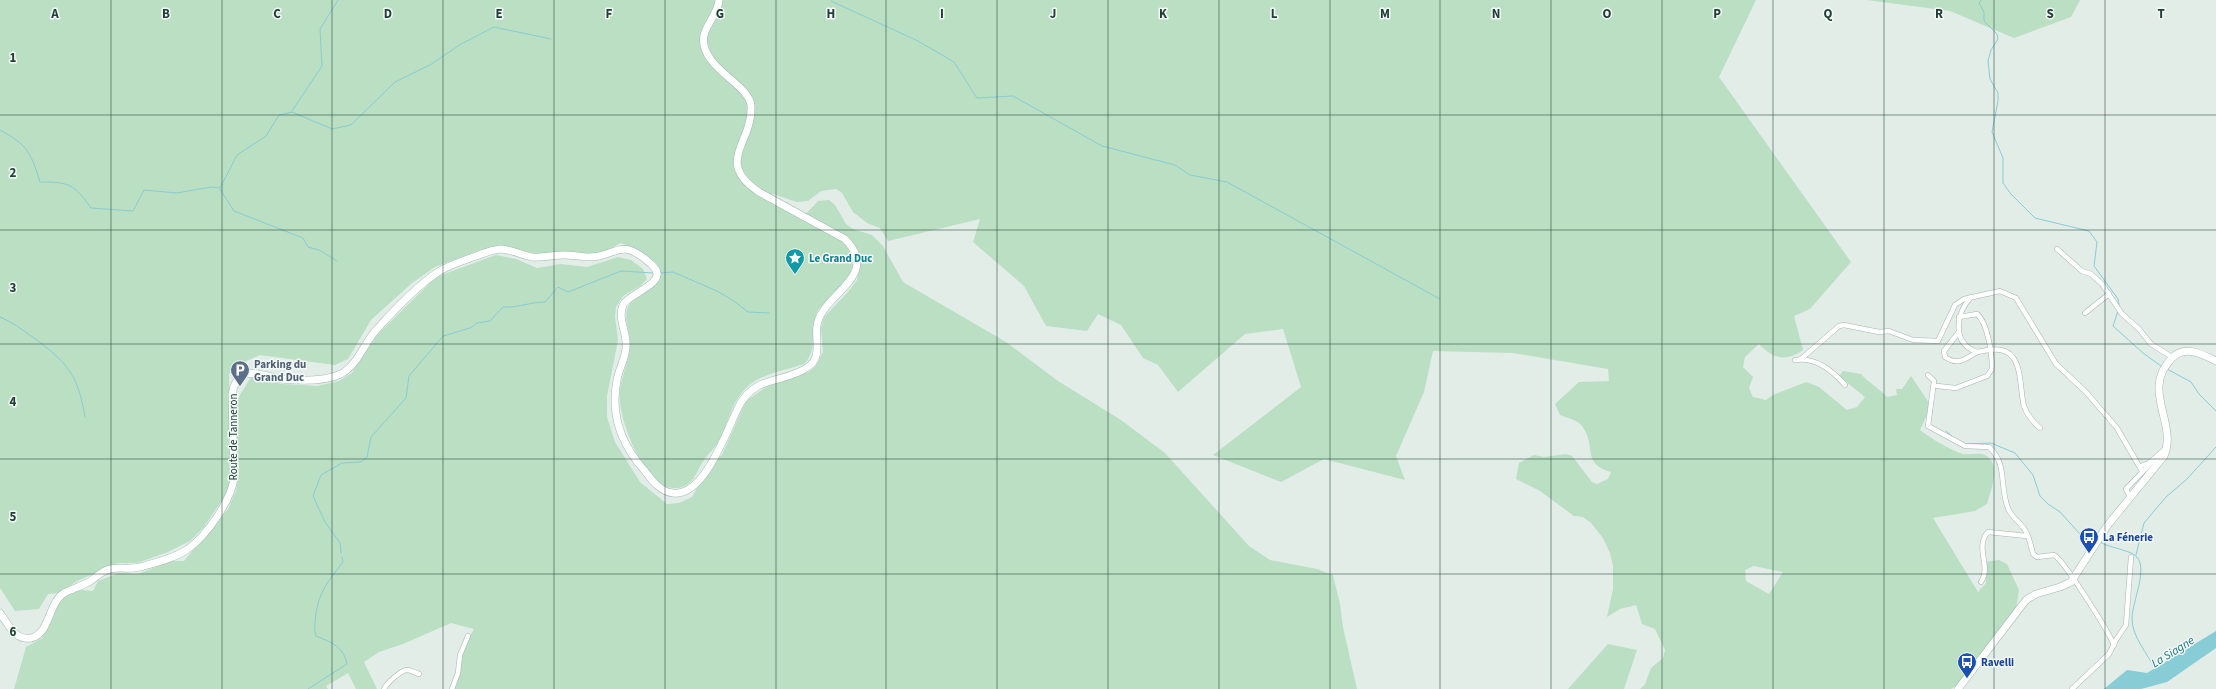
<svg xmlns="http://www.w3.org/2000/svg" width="2216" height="689" viewBox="0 0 2216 689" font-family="'Source Sans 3',sans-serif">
  <rect width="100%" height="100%" fill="#e2ede8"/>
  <g fill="#badfc3" fill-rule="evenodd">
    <path d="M0 0H1756L1719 77 1851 262 1810 309 1794 316 1803 350C1786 362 1773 359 1759 344L1745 357 1743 367 1753 377 1749 388 1753 397 1766 400 1773 395 1806 382 1819 387 1847 410 1857 407 1865 397 1839 376 1843 371 1861 374C1869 383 1879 388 1887 397L1897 395 1896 389H1902L1911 376 1931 406 1920 430C1930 438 1950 450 1963 454 1969 455 1976 453 1982 454 2003 460 1991 490 1987 504L1975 511 1933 518 1978 592 1986 583 1985 562 1999 560 2007 564 2019 590 2016 609 1960 683 1951 689H1640L1645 684 1651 668 1663 658 1665 650 1655 629 1642 624 1636 605 1620 609 1607 617 1613 589V566L1610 553 1603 538 1591 523 1583 517 1574 516 1540 491 1516 479 1519 463 1534 455 1544 457 1566 454 1572 456 1592 482 1597 484 1608 479 1611 472C1581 464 1597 446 1582 426 1578 420 1567 418 1560 415L1555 404 1579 382 1609 381 1608 369 1513 353 1433 351 1424 392 1396 456 1405 480 1324 459 1281 482 1213 455 1301 387 1283 329 1245 334 1178 392 1158 365 1143 358 1121 325 1098 314 1087 331 1046 326 1024 286 973 242 980 219 888 241 880 228 867 223 853 212 842 193 836 189 821 191 808 201 797 202 773 194 767 199 841 238 854 254C854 275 841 287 828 301 824 304 819 308 817 312 810 329 819 349 804 364 786 370 760 374 746 388 732 402 729 419 722 436 717 447 708 453 702 463 696 473 693 486 678 488 646 492 616 417 620 390 622 374 630 359 630 343 630 331 623 318 628 307 634 295 648 291 658 282 659 279 661 273 660 270 657 258 632 248 621 243L597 255 571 252 540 254 496 246 480 250 435 267 412 283 371 320 348 359 335 365 260 355 240 364 229 374 231 471 228 491 204 527 190 541 168 552 137 563H118L77 581 59 593 48 594 39 609 15 611 0 588ZM1754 566 1783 572 1769 594 1746 581 1745 570Z"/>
    <polygon points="1867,0 2080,0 2071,17 2014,38 1950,11"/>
    <polygon points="829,200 835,205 846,224 853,229 872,235 883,246 903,282 1006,342 1058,381 1121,420 1165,453 1249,546 1270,560 1317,569 1333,575 1340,604 1343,627 1357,689 453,689 461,653 474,629 451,623 403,644 379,652 364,662 377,689 356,689 348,673 326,686 328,689 14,689 26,647 42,638 55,607 62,598 81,590 93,591 98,581 119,573 138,574 171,561 184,561 228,509 236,491 239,471 235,403 251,377 282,384 317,386 339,381 352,373 376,336 436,277 496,255 516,259 537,268 561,264 587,267 618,257 631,260 643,269 647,279 640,286 623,296 616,307 615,317 618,340 607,396 607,417 615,442 640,482 667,504 679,503 692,497 709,467 722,455 746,401 769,385 809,372 815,367 823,352 821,328 824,317 848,292 857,280 860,263 854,244 845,235 805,215 818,201"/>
    <polygon points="1608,644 1637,650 1624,689 1568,689"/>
  </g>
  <polygon fill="#88ccd5" points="2216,631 2216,648 2167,682 2141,689 2104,689 2127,670 2147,673"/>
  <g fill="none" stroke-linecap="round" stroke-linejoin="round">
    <g stroke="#88ccd5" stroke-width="1">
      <polyline points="1981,0 1979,3 1984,12 1984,21 1997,34 1998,39 1991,50 1988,61 1990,79 1998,93 1998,101 1992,132 2003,158 2003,183 2011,194 2035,218 2089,231 2097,242 2094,266 2118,299 2119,305"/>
      <polyline points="831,1 918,41 954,62 977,98 1013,96 1102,146 1175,165 1190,175 1227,182 1440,299"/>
      <polyline points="292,111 322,66 320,29 338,0"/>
      <path d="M0 130C28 145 31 153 40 182 69 182 74 184 91 208L133 211 144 190 177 193 211 187 220 188 237 155 266 136 279 115 292 112 332 129 351 125 395 82 430 65 461 44 494 27 551 39"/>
      <polyline points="220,189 234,211 303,238 308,247 319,250 337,261"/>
      <polyline points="660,273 673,272 717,291 734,301 748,312 769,313"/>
      <polyline points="2118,311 2113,326 2143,353 2161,366"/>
      <path d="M0 317C13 322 22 330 34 338 68 363 78 375 85 417"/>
      <polyline points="2167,369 2191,382 2199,394 2216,411"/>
      <polyline points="1946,431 1953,437"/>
      <polyline points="1965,444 1991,443 2015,453 2033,475 2040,496 2048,504 2060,512 2080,534 2095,540"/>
      <path d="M2100 542C2109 548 2131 550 2137 557 2148 570 2132 602 2132 619 2132 637 2148 654 2155 669"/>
      <path d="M341 553 340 543 325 522 313 496 321 475 342 463 361 462 367 457 371 437 406 398 409 376 443 336 470 328 477 323 490 321 503 307C518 308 530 302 545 302L558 287 568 292 621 271 653 273"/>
      <polyline points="2136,555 2144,523 2166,497 2187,479 2216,447"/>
      <path d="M308 689 347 664C344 647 331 642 316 636 314 630 315 627 315 621 318 593 326 584 343 562L342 557"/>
    </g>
    <defs>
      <g id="street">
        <polyline points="2057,249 2082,271 2091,274 2102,284 2122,314 2139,329 2151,344 2172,357"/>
        <path d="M1971 297C1956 313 1951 343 1977 352 1985 351 1993 348 2001 350 2024 354 2019 389 2024 406 2027 415 2033 422 2040 428"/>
        <polyline points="2085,313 2109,294"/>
        <path d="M1958 333 1944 351 1945 357C1958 366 1965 359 1977 352"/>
        <polyline points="1801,359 1839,326 1844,325 1879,332 1889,331 1913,340 1938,341 1955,305 1964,299 2000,291 2016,298 2056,364 2086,392 2117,428 2142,471"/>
        <path d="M1795 360C1816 357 1832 370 1845 385"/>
        <path d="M1928 375 1934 381 1928 426 1965 446 1989 447C2008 464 1999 486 2008 508 2011 517 2020 522 2025 530 2029 536 2031 546 2033 554L2037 557 2054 555C2064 560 2108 631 2114 645"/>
        <path d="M1937 386 1956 388 1987 376 1992 369C1992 355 1988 323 1977 314L1959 317"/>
        <polyline points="2141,466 2149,463 2165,449"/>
        <polyline points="2130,497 2126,489 2155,459 2160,461"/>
        <path d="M1981 582C1992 566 1974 548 1988 532L2027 536"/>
        <path d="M384 689C386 684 401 670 407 670 411 670 415 673 419 674"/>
        <polyline points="452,689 458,673 460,655 468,636"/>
        <polyline points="2072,689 2109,654 2116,640 2126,625 2131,557"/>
      </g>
      <g id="secondary">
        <path d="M0 613C8 624 15 641 31 638 50 634 48 603 64 593 72 589 81 586 89 582 95 578 101 572 107 570 117 566 129 570 140 567 155 563 175 558 188 549 207 535 230 502 234 479L232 394 234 386 239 377C253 369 267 377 281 379 300 381 323 382 341 374 359 364 364 342 378 328 396 308 417 286 438 272 449 265 462 261 473 257 482 254 491 250 500 249 511 249 521 255 532 257 542 258 554 255 564 255 572 255 579 256 586 257 616 259 618 234 651 264 673 283 629 292 623 305 617 319 628 334 626 348 625 359 619 369 617 380 610 415 621 444 644 470 651 479 660 492 673 493 705 497 727 429 739 406 756 374 784 384 808 367 824 356 813 336 818 321 828 291 880 275 845 239L759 192C714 162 753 143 751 106 750 86 709 71 704 45 700 29 718 16 719 0"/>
        <path d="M1958 689 2026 600 2036 594 2060 587 2071 582 2107 526 2164 456C2178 423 2141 391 2171 359 2184 344 2202 354 2216 361"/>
      </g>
    </defs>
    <use href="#street" stroke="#a4b5af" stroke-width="5.5"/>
    <use href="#secondary" stroke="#a0bab0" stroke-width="8"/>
    <use href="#street" stroke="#fff" stroke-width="4.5"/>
    <use href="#secondary" stroke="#fff" stroke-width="7"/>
  </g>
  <path fill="none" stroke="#213f36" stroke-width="1" stroke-opacity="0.55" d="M111 0V689M222 0V689M332 0V689M443 0V689M554 0V689M665 0V689M776 0V689M886 0V689M997 0V689M1108 0V689M1219 0V689M1330 0V689M1440 0V689M1551 0V689M1662 0V689M1773 0V689M1884 0V689M1994 0V689M2105 0V689M0 115H2216M0 230H2216M0 344H2216M0 459H2216M0 574H2216"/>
  <defs>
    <symbol id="sight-pin" viewBox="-11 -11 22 30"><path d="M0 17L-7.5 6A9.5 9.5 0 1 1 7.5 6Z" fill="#0f9aa8" stroke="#f3f9f6"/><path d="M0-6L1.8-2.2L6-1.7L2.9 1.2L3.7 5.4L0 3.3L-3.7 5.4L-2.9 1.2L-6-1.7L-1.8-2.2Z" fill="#fff"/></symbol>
    <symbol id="parking-pin" viewBox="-11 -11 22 30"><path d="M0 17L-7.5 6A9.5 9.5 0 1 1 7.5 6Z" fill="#5c6f8a" stroke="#f3f9f6"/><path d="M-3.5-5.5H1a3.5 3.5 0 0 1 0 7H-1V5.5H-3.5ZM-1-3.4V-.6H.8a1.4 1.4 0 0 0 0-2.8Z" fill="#fff"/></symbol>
    <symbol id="bus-pin" viewBox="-11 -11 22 30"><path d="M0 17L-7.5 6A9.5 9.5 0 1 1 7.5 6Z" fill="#1a4fb4" stroke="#f3f9f6"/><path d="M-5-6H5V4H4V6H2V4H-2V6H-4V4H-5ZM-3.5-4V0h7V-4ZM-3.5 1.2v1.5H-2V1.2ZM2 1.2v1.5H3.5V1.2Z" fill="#fff"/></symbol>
  </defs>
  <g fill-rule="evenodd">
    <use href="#sight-pin" x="784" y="247" width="22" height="30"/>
    <use href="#parking-pin" x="229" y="359" width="22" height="30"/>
    <use href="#bus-pin" x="2078" y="526" width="22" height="30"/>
    <use href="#bus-pin" x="1956" y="651" width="22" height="30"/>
  </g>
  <g text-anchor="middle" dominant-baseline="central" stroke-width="3" stroke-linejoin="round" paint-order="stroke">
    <g font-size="11" font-weight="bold" fill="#0d838f" stroke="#f3f9f6" text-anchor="start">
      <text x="809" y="258">Le Grand Duc</text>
    </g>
    <g font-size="11" font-weight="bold" fill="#4e5e75" stroke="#f3f9f6" text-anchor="start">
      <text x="254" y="364">Parking du<tspan x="254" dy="13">Grand Duc</tspan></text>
    </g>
    <g font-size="11" fill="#213f36" stroke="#f3f9f6">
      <text transform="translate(233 437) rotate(-90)">Route de Tanneron</text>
    </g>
    <g font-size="11" font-weight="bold" fill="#164399" stroke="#f3f9f6" text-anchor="start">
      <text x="2103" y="537">La Fénerie</text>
      <text x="1981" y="662">Ravelli</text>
    </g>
    <g font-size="12" font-style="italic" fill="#18717f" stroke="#f3f9f6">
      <text transform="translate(2173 652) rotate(-32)">La Siagne</text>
    </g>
  </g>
  <g font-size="13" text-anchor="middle" font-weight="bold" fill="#213f36" stroke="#f3f9f6" stroke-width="3" stroke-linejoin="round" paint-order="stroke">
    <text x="55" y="18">A</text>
    <text x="166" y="18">B</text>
    <text x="277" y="18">C</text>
    <text x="388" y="18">D</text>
    <text x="499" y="18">E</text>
    <text x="609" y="18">F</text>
    <text x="720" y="18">G</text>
    <text x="831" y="18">H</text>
    <text x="942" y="18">I</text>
    <text x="1053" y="18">J</text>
    <text x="1163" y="18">K</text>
    <text x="1274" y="18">L</text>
    <text x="1385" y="18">M</text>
    <text x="1496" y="18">N</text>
    <text x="1607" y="18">O</text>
    <text x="1717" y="18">P</text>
    <text x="1828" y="18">Q</text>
    <text x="1939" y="18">R</text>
    <text x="2050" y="18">S</text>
    <text x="2161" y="18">T</text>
    <text x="13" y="62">1</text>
    <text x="13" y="177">2</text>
    <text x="13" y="292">3</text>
    <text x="13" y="406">4</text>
    <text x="13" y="521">5</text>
    <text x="13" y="636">6</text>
  </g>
</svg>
